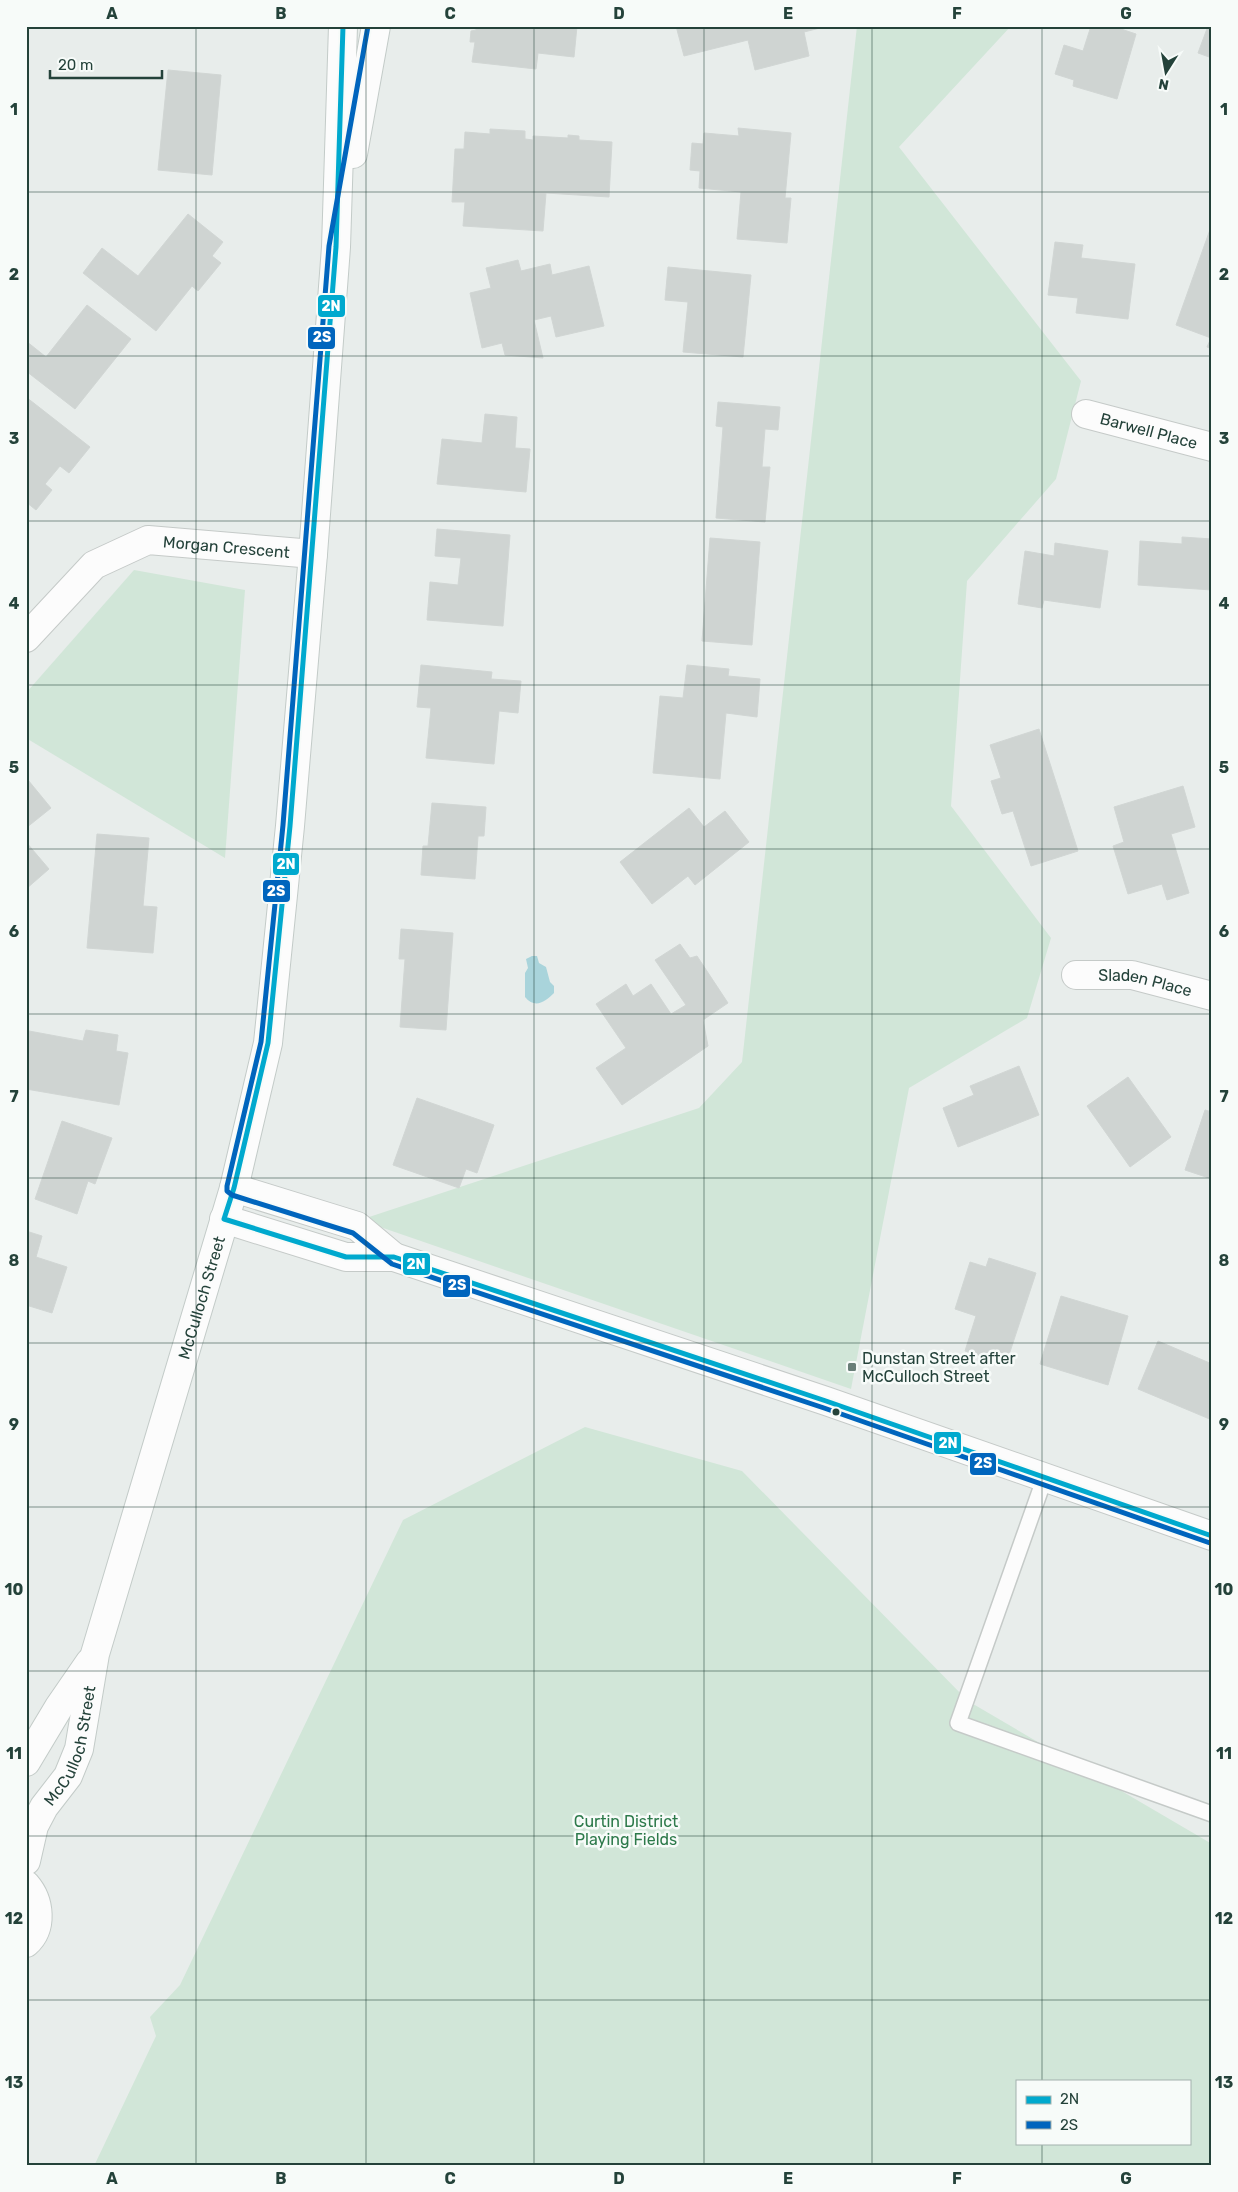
<svg xmlns="http://www.w3.org/2000/svg" width="1238" height="2192" viewBox="0 0 1238 2192" font-family="Rubik,sans-serif">
  <rect width="100%" height="100%" fill="#e8edeb"/>
  <g fill="#d1e6d8" fill-rule="evenodd">
    <polygon points="857,26 1011,26 899,147 1081,381 1056,479 967,581 951,806 1051,938 1027,1018 909,1088 851,1389 360,1220 699,1108 742,1062"/>
    <polygon points="134,570 245,590 225,858 26,738 26,693"/>
    <path d="M585 1427 742 1471 968 1701 1212 1844V2166H94L156 2036 150 2017 180 1985 403 1520ZM1017 2081H1189V2143H1017Z"/>
  </g>
  <path fill="#a9d4db" d="M532 956H537L539 963 546 967 550 982 554 986V993C545 1002 535 1009 525 997V973L528 968 526 959Z"/>
  <g fill="#cfd4d2" stroke="#d1d6d4">
    <polygon points="476,26 577,26 574,57 538,53 536,69 472,62 475,42 470,42 471,31 476,30"/>
    <polygon points="676,26 828,26 804,32 809,56 755,70 748,40 684,56"/>
    <polygon points="1091,26 1112,26 1136,34 1117,99 1073,86 1074,80 1055,74 1064,45 1083,51"/>
    <polygon points="1208,26 1212,26 1212,58 1198,53"/>
    <polygon points="168,70 221,75 212,175 158,170"/>
    <polygon points="738,128 791,133 785,198 791,198 787,243 737,239 741,192 699,188 700,171 690,170 692,143 703,144 704,133 739,136"/>
    <polygon points="490,129 525,131 525,139 533,140 533,136 568,138 568,135 579,136 579,140 612,142 609,197 546,193 543,231 463,226 465,202 452,202 455,149 464,149 465,132 490,134"/>
    <polygon points="188,214 223,242 212,256 221,263 198,291 192,286 156,331 83,273 102,248 138,276"/>
    <polygon points="1212,224 1212,349 1207,347 1211,338 1176,325"/>
    <polygon points="1055,242 1083,245 1081,258 1135,264 1128,319 1076,313 1078,298 1048,295"/>
    <polygon points="518,260 521,271 550,264 552,275 589,266 604,326 556,337 551,316 534,320 543,358 505,355 502,343 482,348 470,293 491,288 486,268"/>
    <polygon points="668,267 751,275 743,357 683,352 688,302 665,300"/>
    <polygon points="87,305 131,339 75,409 26,371 26,341 46,357"/>
    <polygon points="26,397 90,447 69,473 60,466 45,484 52,490 36,510 26,502"/>
    <polygon points="718,402 780,407 778,430 765,429 762,467 770,467 765,522 716,518 723,427 716,426"/>
    <polygon points="485,414 517,417 515,448 530,449 526,492 437,484 442,439 482,443"/>
    <polygon points="437,529 510,535 503,626 427,620 430,582 458,585 461,558 435,556"/>
    <polygon points="1182,537 1212,539 1212,590 1138,585 1140,541 1182,544"/>
    <polygon points="710,538 760,542 752,645 702,641"/>
    <polygon points="1055,543 1108,551 1100,608 1044,600 1042,608 1018,604 1025,551 1054,556"/>
    <polygon points="421,665 492,672 491,679 521,681 518,713 499,711 494,764 426,758 431,708 417,707"/>
    <polygon points="687,665 729,669 728,676 760,679 757,717 726,713 720,779 653,773 660,696 683,698"/>
    <polygon points="1039,729 1078,851 1031,866 1013,811 1002,814 991,781 1001,778 990,745"/>
    <polygon points="28,780 51,808 26,828 26,781"/>
    <polygon points="1183,786 1195,827 1171,834 1189,893 1167,900 1162,884 1128,894 1113,846 1124,842 1114,807"/>
    <polygon points="432,803 486,807 484,836 478,836 475,879 421,875 423,846 428,846"/>
    <polygon points="689,808 704,827 725,811 749,842 695,885 688,876 652,904 620,862"/>
    <polygon points="97,834 149,838 143,906 157,907 153,953 87,948"/>
    <polygon points="26,842 49,869 26,889"/>
    <polygon points="401,929 453,933 446,1030 400,1027 405,959 399,959"/>
    <polygon points="680,944 690,958 697,956 728,1003 703,1020 708,1046 622,1105 596,1068 626,1048 596,1004 626,984 633,996 651,984 671,1014 686,1005 655,960"/>
    <polygon points="86,1030 118,1035 116,1051 128,1053 119,1105 26,1089 26,1048 29,1031 83,1041"/>
    <polygon points="1019,1066 1039,1115 958,1147 943,1108 974,1095 970,1086"/>
    <polygon points="1128,1077 1171,1137 1130,1167 1087,1106"/>
    <polygon points="417,1098 494,1125 477,1173 466,1169 459,1188 393,1165"/>
    <polygon points="1205,1110 1212,1112 1212,1179 1185,1170"/>
    <polygon points="62,1121 112,1138 95,1184 88,1181 77,1214 35,1199"/>
    <polygon points="26,1231 42,1236 36,1257 67,1267 52,1313 26,1305"/>
    <polygon points="989,1258 1036,1273 1006,1364 965,1351 976,1316 955,1309 970,1262 986,1267"/>
    <polygon points="1061,1296 1128,1316 1108,1385 1040,1364"/>
    <polygon points="1158,1341 1212,1364 1212,1420 1138,1389"/>
  </g>
  <g fill="none" stroke-linecap="round" stroke-linejoin="round">
    <defs>
      <polyline id="service" points="1045,1477 958,1723 1212,1814"/>
      <g id="minor">
        <path id="s1" d="M1086 414 1212 447"/>
        <path id="s2" d="M26 638 94 565 148 540 313 554"/>
        <path id="s3" d="M1076 975H1132L1212 996"/>
        <polyline points="234,1188 357,1226 394,1257"/>
        <polyline points="224,1219 346,1257 394,1257 826,1401 1212,1536"/>
      </g>
      <g id="secondary">
        <polyline points="353,154 376,26"/>
        <polyline points="26,1762 59,1707 90,1662"/>
        <path id="s4" d="M26 1861 34 1826 44 1807 68 1776 79 1749 95 1654 234 1188 268 1043 290 826 313 554 336 247 343 26"/>
        <path d="M26 1885C40 1901 43 1928 26 1943"/>
      </g>
    </defs>
    <use href="#service" stroke="#c5cac8" stroke-width="18"/>
    <use href="#minor" stroke="#c5cac8" stroke-width="30"/>
    <use href="#secondary" stroke="#c3cbc8" stroke-width="30"/>
    <use href="#service" stroke="#fcfcfc" stroke-width="15"/>
    <use href="#minor" stroke="#fcfcfc" stroke-width="28"/>
    <use href="#secondary" stroke="#fcfcfc" stroke-width="28"/>
    <defs>
      <polyline id="bus-1" points="343,26 336,247 290,826 268,1043 234,1188 224,1219 346,1257 394,1257 826,1401 1212,1536"/>
      <polyline id="bus-2" points="368,26 329,246 283,825 261,1042 227,1186 227,1191 232,1195 353,1233 392,1264 824,1408 1210,1543"/>
    </defs>
    <use href="#bus-1" stroke="#f7fbf9" stroke-width="9"/>
    <use href="#bus-2" stroke="#f7fbf9" stroke-width="9"/>
    <use href="#bus-1" stroke="#00a9ce" stroke-width="5"/>
    <use href="#bus-2" stroke="#0065bd" stroke-width="5"/>
  </g>
  <path fill="none" stroke="#24423a" stroke-width="1" stroke-opacity="0.55" d="M196 26V2166M366 26V2166M534 26V2166M704 26V2166M872 26V2166M1042 26V2081M26 192H1212M26 356H1212M26 521H1212M26 685H1212M26 849H1212M26 1014H1212M26 1178H1212M26 1343H1212M26 1507H1212M26 1671H1212M26 1836H1212M26 2000H1212M1042 2143V2166"/>
  <rect fill="#697e78" stroke="#f7fbf9" stroke-width="2" x="847" y="1362" width="10" height="10" rx="2.5"/>
  <circle fill="#24423a" stroke="#f7fbf9" stroke-width="2" cx="836" cy="1412" r="4.5"/>
  <g text-anchor="middle" dominant-baseline="central" stroke-width="5" stroke-linejoin="round" paint-order="stroke">
    <g font-size="16" fill="#24423a" stroke="#f7fbf9">
      <text stroke="none"><textPath href="#s1" startOffset="65">Barwell Place</textPath></text>
      <text stroke="none"><textPath href="#s2" startOffset="238">Morgan Crescent</textPath></text>
      <text stroke="none"><textPath href="#s3" startOffset="70">Sladen Place</textPath></text>
      <text stroke="none"><textPath href="#s4" startOffset="594">McCulloch Street</textPath></text>
      <text stroke="none"><textPath href="#s4" startOffset="126">McCulloch Street</textPath></text>
    </g>
    <g font-size="16" fill="#24423a" stroke="#f7fbf9" text-anchor="start">
      <text x="862" y="1358">Dunstan Street after<tspan x="862" dy="18">McCulloch Street</tspan></text>
    </g>
    <g font-size="16" fill="#2d7a4b" stroke="#f7fbf9">
      <text x="626" y="1821">Curtin District<tspan x="626" dy="18">Playing Fields</tspan></text>
    </g>
  </g>
  <g stroke="#f7fbf9" stroke-width="2">
    <rect x="317" y="294" width="29" height="24" rx="5" fill="#00a9ce"/>
    <rect x="307" y="326" width="29" height="24" rx="5" fill="#0065bd"/>
    <rect x="272" y="852" width="28" height="24" rx="5" fill="#00a9ce"/>
    <rect x="262" y="879" width="29" height="24" rx="5" fill="#0065bd"/>
    <rect x="402" y="1252" width="29" height="24" rx="5" fill="#00a9ce"/>
    <rect x="442" y="1274" width="29" height="24" rx="5" fill="#0065bd"/>
    <rect x="933" y="1431" width="29" height="24" rx="5" fill="#00a9ce"/>
    <rect x="969" y="1452" width="28" height="24" rx="5" fill="#0065bd"/>
  </g>
  <g font-size="14" text-anchor="middle" font-weight="bold" fill="#fff">
    <text x="331" y="311">2N</text>
    <text x="322" y="342">2S</text>
    <text x="286" y="869">2N</text>
    <text x="276" y="896">2S</text>
    <text x="416" y="1269">2N</text>
    <text x="457" y="1290">2S</text>
    <text x="948" y="1448">2N</text>
    <text x="983" y="1468">2S</text>
  </g>
  <rect width="1238" height="2192" fill="none" stroke="#f7fbf9" stroke-width="55"/>
  <rect x="1016" y="2080" width="175" height="65" fill="#f7fbf9" stroke="#a3b1ad"/>
  <rect x="1026" y="2096" width="25" height="8" fill="#00a9ce" stroke="#a3b1ad"/>
  <text x="1060" y="2104" font-size="15" fill="#24423a">2N</text>
  <rect x="1026" y="2121" width="25" height="8" fill="#0065bd" stroke="#a3b1ad"/>
  <text x="1060" y="2130" font-size="15" fill="#24423a">2S</text>
  <g transform="translate(1166 72) rotate(191)" stroke="#f7fbf9" stroke-width="4" paint-order="stroke">
  <path d="M0-4L9 19L0 12L-9 19Z" fill="#24423a"/>
  <text y="-8" font-size="14" font-weight="bold" text-anchor="middle" fill="#24423a">N</text>
  </g>
  <path d="M50 70v8h112v-8" fill="none" stroke="#24423a" stroke-width="2.5"/>
  <text x="58" y="70" font-size="15" fill="#24423a" stroke="#f7fbf9" stroke-width="4" paint-order="stroke">20 m</text>
  <rect x="28" y="28" width="1182" height="2136" fill="none" stroke="#24423a" stroke-width="2"/>
  <g font-size="16" text-anchor="middle" font-weight="bold" fill="#24423a">
    <text x="112" y="19">A</text>
    <text x="281" y="19">B</text>
    <text x="450" y="19">C</text>
    <text x="619" y="19">D</text>
    <text x="788" y="19">E</text>
    <text x="957" y="19">F</text>
    <text x="1126" y="19">G</text>
    <text x="14" y="115">1</text>
    <text x="1224" y="115">1</text>
    <text x="14" y="280">2</text>
    <text x="1224" y="280">2</text>
    <text x="14" y="444">3</text>
    <text x="1224" y="444">3</text>
    <text x="14" y="609">4</text>
    <text x="1224" y="609">4</text>
    <text x="14" y="773">5</text>
    <text x="1224" y="773">5</text>
    <text x="14" y="937">6</text>
    <text x="1224" y="937">6</text>
    <text x="14" y="1102">7</text>
    <text x="1224" y="1102">7</text>
    <text x="14" y="1266">8</text>
    <text x="1224" y="1266">8</text>
    <text x="14" y="1430">9</text>
    <text x="1224" y="1430">9</text>
    <text x="14" y="1595">10</text>
    <text x="1224" y="1595">10</text>
    <text x="14" y="1759">11</text>
    <text x="1224" y="1759">11</text>
    <text x="14" y="1924">12</text>
    <text x="1224" y="1924">12</text>
    <text x="14" y="2088">13</text>
    <text x="1224" y="2088">13</text>
    <text x="112" y="2184">A</text>
    <text x="281" y="2184">B</text>
    <text x="450" y="2184">C</text>
    <text x="619" y="2184">D</text>
    <text x="788" y="2184">E</text>
    <text x="957" y="2184">F</text>
    <text x="1126" y="2184">G</text>
  </g>
</svg>
